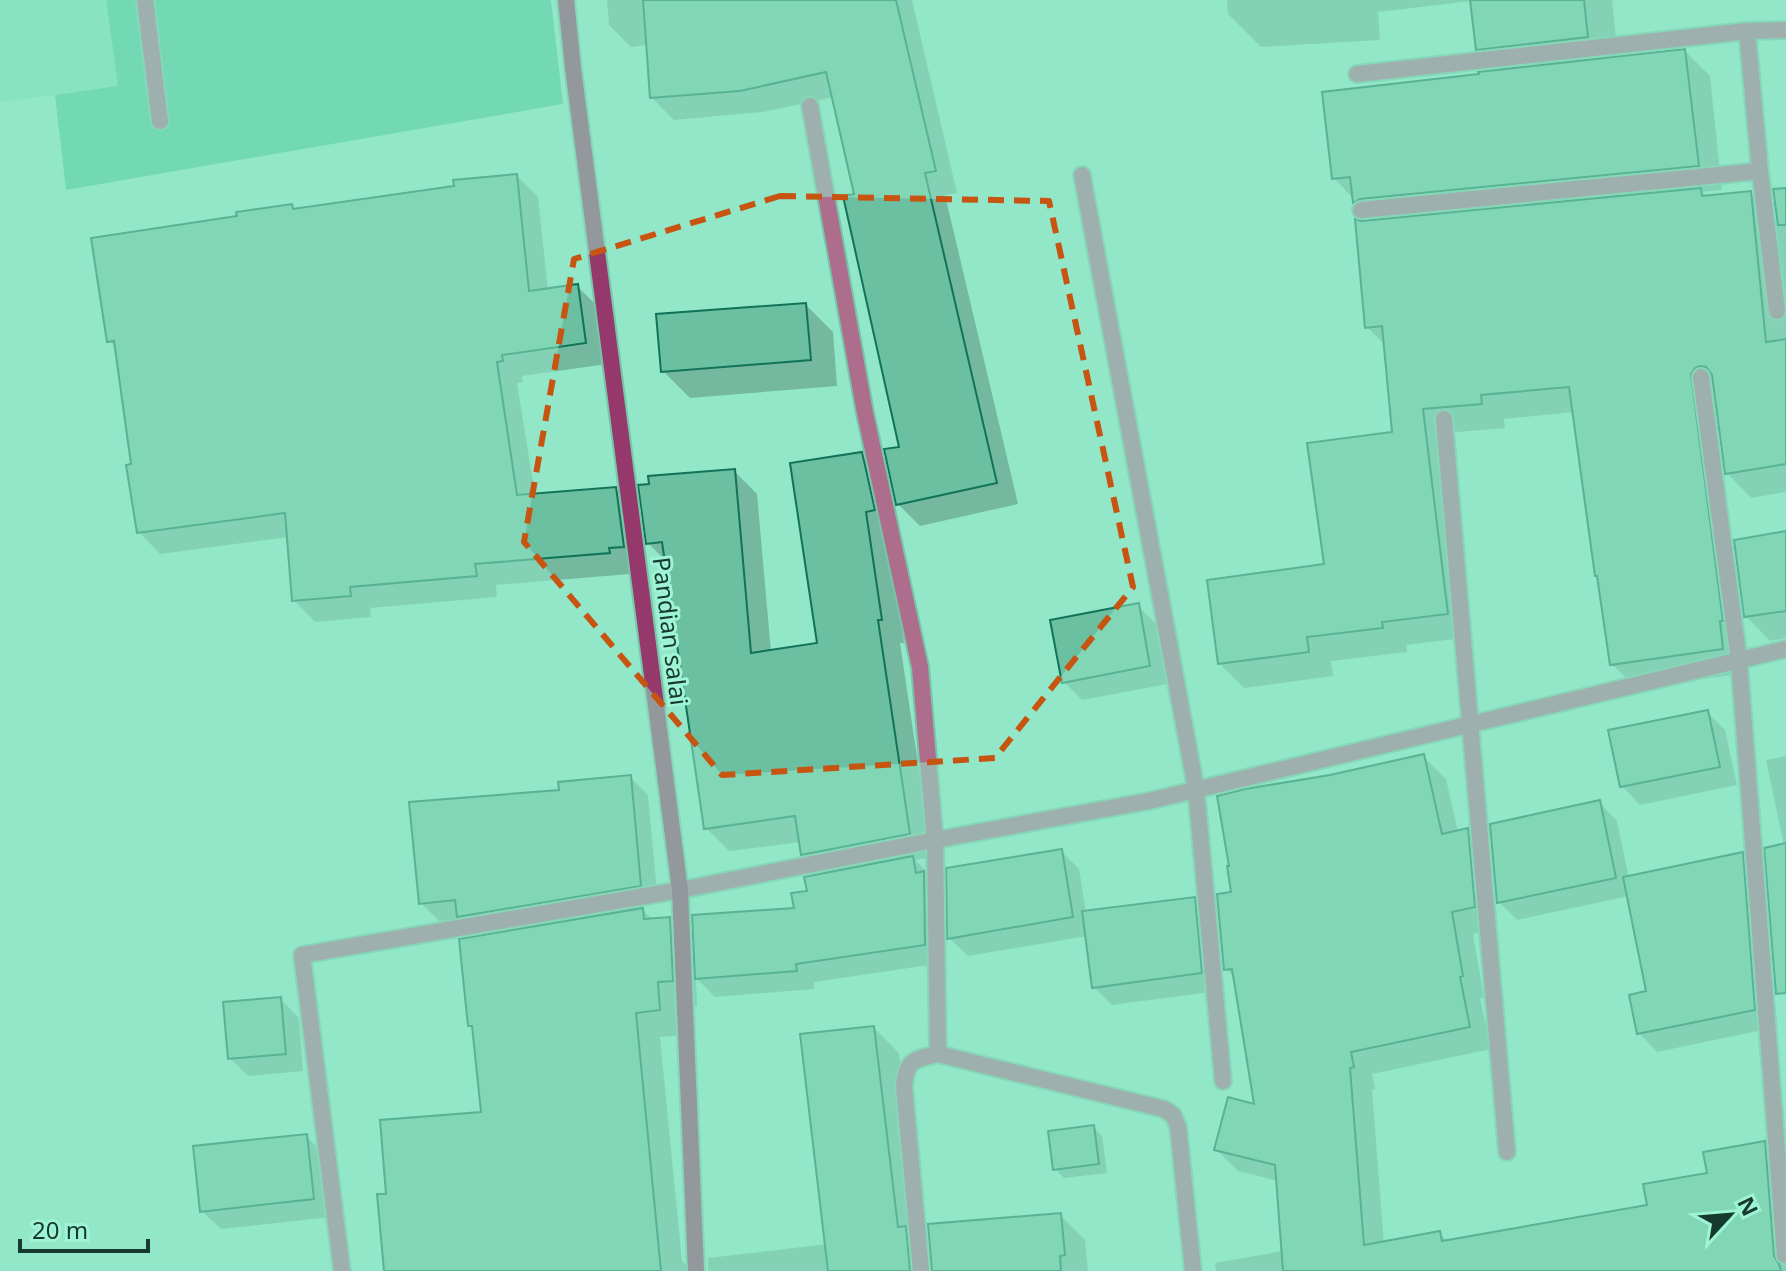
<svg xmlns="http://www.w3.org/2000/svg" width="1786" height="1271" viewBox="0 0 1786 1271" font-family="'Noto Sans',sans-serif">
  <rect width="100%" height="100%" fill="#91e7c7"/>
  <polygon fill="#7dddba" points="0,0 106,0 118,87 0,102"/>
  <polygon fill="#4ec8a1" points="106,0 551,0 563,104 66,190 55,95 118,86"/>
  <g fill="#0003">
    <polygon points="607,0 912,0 957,193 945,195 1018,504 920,526 898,504 902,449 856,195 834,97 763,112 674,120 652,98 648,45 631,47 609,25"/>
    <polygon points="1227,0 1612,0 1618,58 1685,51 1710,76 1722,190 1702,192 1707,197 1751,193 1779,222 1786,190 1786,492 1751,498 1727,473 1716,394 1714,404 1746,645 1743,645 1747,673 1636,688 1612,664 1599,578 1596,576 1574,412 1504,419 1505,428 1446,433 1472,637 1406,645 1407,652 1331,661 1333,676 1244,688 1220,664 1326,566 1395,434 1386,346 1367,327 1375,222 1334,178 1481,76 1500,71 1478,49 1472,1 1378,12 1380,40 1261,47 1228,14"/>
    <polygon points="517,176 538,197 548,290 577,286 599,308 607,364 522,376 523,382 517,383 535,495 616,489 637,510 645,568 630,569 630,574 496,585 497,597 370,608 371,617 315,622 294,600 289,537 160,554 139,532 133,466 117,348 109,341 239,218 291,206 296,211 456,188"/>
    <polygon points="806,305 833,332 837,386 690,398 663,371"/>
    <polygon points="862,455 885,478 889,535 904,643 900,643 932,857 915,860 931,876 943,963 814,982 814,989 715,997 696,978 697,1006 682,1007 685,1035 660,1037 682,1261 694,1271 386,1271 388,1195 483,1114 475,1030 470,1025 480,938 462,919 439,921 421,903 561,791 630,777 648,795 658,903 639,907 653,920 669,919 695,945 796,910 824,875 803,854 801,842 729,851 706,828 667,562 648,543 734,471 757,494 771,652 819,645"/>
    <polygon points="1786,533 1786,638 1770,641 1746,616"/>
    <polygon points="1138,606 1156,624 1168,684 1082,700 1064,682"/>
    <polygon points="1707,712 1725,730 1737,785 1640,805 1622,786"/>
    <polygon points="1786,756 1786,924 1784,846 1766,760"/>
    <polygon points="1424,757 1446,779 1458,832 1467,830 1490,852 1496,929 1473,934 1484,998 1480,998 1491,1049 1372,1074 1375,1089 1372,1090 1384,1244 1440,1234 1448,1242 1650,1206 1709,1174 1756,1144 1778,1167 1786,1208 1786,1271 1216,1271 1215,1263 1283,1251 1278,1181 1238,1171 1216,1149 1257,1106 1236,979 1226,969 1233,894 1330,777"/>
    <polygon points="1599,802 1617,821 1629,878 1742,854 1760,873 1772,1028 1657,1052 1639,1033 1649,993 1629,896 1517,920 1499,902"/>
    <polygon points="1061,851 1079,869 1086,913 1194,899 1213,917 1219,991 1112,1005 1094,987 1087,936 968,956 949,938"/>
    <polygon points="281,1000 299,1018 303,1071 248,1076 230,1058"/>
    <polygon points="874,1028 899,1053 921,1244 932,1255 1060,1215 1085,1240 1088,1271 708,1271 708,1258 827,1244"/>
    <polygon points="1094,1128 1102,1136 1107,1173 1064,1178 1055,1169"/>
    <polygon points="306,1136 324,1154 331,1217 221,1229 202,1211"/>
  </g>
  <g fill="#6bc0a1" stroke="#117358" stroke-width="2">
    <polygon points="643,0 896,0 936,171 925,173 997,483 896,505 884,449 899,447 843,196 854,194 826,72 740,91 650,98"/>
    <polygon points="1470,0 1584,0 1588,37 1476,50"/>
    <polygon points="1685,49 1699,166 1360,199 1353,203 1350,177 1332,179 1322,92 1461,76 1479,74 1478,72"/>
    <polygon points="517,174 529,291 578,284 586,343 502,355 503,361 497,362 517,495 616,487 624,547 609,548 610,553 475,564 477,576 350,587 351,596 292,601 285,513 137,533 126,465 131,464 114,341 107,342 91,238 237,216 236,212 292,204 293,209 454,186 453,180"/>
    <polygon points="1701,188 1702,196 1751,191 1766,342 1786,339 1786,464 1725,474 1712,375 1706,367 1700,366 1695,368 1691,374 1723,621 1720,621 1723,649 1610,665 1597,576 1595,576 1569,387 1481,395 1482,404 1423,409 1448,614 1382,622 1383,628 1307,637 1309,652 1218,664 1207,580 1324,564 1307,443 1392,432 1382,326 1365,328 1355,219 1362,221"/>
    <polygon points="1786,188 1786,225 1778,225 1773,189"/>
    <polygon points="806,303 811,360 661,372 656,314"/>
    <polygon points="862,452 875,510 866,512 882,620 878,620 910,834 801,855 795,816 704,829 662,542 646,544 638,485 649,484 648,476 735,469 751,653 817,643 790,463"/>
    <polygon points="1786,531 1786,611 1744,617 1734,540"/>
    <polygon points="1139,603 1150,666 1062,683 1050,620"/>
    <polygon points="1708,710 1720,767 1620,787 1608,730"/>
    <polygon points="1424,754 1442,834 1468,828 1475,907 1452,912 1463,976 1460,977 1470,1027 1351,1052 1354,1067 1350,1068 1364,1245 1440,1231 1442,1241 1647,1205 1643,1184 1707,1173 1703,1152 1765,1141 1774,1256 1779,1264 1781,1271 1283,1271 1275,1165 1214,1150 1228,1097 1254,1104 1232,969 1224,970 1217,894 1231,892 1227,866 1229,866 1217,796 1245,789 1330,775"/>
    <polygon points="631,775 641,886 457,917 455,900 419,904 409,802 559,790 558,782"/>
    <polygon points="1600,800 1616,878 1497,903 1490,824"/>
    <polygon points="1786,843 1786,993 1776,994 1764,848"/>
    <polygon points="1062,849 1073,917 947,939 946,868"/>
    <polygon points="1743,852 1755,1010 1637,1034 1629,995 1646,991 1623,877"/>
    <polygon points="913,856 916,873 924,871 925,945 796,964 797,971 695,979 692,915 794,908 791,893 807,891 804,877"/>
    <polygon points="1195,897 1202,973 1092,988 1082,911"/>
    <polygon points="643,908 644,919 670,917 673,981 658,982 660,1010 636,1013 661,1271 384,1271 377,1194 386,1194 380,1120 481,1112 472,1026 468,1026 459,939"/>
    <polygon points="281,997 286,1054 228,1059 223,1002"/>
    <polygon points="874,1026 898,1227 906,1226 910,1271 828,1271 800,1034"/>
    <polygon points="1094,1125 1099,1164 1053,1170 1048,1131"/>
    <polygon points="307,1134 314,1199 200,1212 193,1146"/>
    <polygon points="1061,1213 1065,1255 1060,1256 1061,1271 932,1271 928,1224"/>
  </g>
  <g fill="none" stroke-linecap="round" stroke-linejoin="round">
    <defs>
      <polyline id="lane" points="145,0 160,121"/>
      <g id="street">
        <polyline points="1357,74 1747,31"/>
        <polyline points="810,106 865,413 920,667 935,840 938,1054"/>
        <polyline points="1760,171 1777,311"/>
        <polyline points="1082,175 1196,789 1223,1081"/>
        <polyline points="1361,210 1760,171 1747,31 1786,30"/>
        <polyline points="1701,377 1739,661 1785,1255"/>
        <polyline points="1444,419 1507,1152"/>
        <polyline points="342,1271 302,955 680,890 935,840 1149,801 1786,649"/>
        <path d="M921 1271 904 1086C906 1060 915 1059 938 1054L1164 1109 1173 1115 1178 1126 1193 1271"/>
      </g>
      <polyline id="secondary" points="566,0 573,68 680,890 696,1271"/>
    </defs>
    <use href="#lane" stroke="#78c4a8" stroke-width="20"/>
    <use href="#street" stroke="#78c4a8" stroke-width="20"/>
    <use href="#secondary" stroke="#78c4a8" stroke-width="20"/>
    <use href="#lane" stroke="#ad6e8e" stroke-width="16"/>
    <use href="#street" stroke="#ad6e8e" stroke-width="16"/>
    <use href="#secondary" stroke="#95396c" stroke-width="16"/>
  </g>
  <path d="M0 0H1786V1271H0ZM780 196 1049 201 1133 587 995 758 722 775 524 542 574 259Z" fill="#91e7c7" fill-opacity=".55" fill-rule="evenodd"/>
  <path fill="none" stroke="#c85411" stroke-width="6" stroke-dasharray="16 10" stroke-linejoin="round" d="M780 196 1049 201 1133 587 995 758 722 775 524 542 574 259Z"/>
  <g text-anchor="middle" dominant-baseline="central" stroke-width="6" stroke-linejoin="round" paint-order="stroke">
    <g font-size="24" fill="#163a2e" stroke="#9ef4d4">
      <text transform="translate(671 631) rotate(83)">Pandian salai</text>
    </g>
  </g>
  <g transform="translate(1730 1215) rotate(64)" stroke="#9ef4d4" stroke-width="6" paint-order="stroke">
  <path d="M0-6L14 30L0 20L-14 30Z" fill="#163a2e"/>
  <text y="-12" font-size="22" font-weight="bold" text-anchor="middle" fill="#163a2e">N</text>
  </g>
  <path d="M20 1239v12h128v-12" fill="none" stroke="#163a2e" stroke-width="4"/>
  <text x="32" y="1239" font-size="24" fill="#163a2e" stroke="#9ef4d4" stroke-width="6" paint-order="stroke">20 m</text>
</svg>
